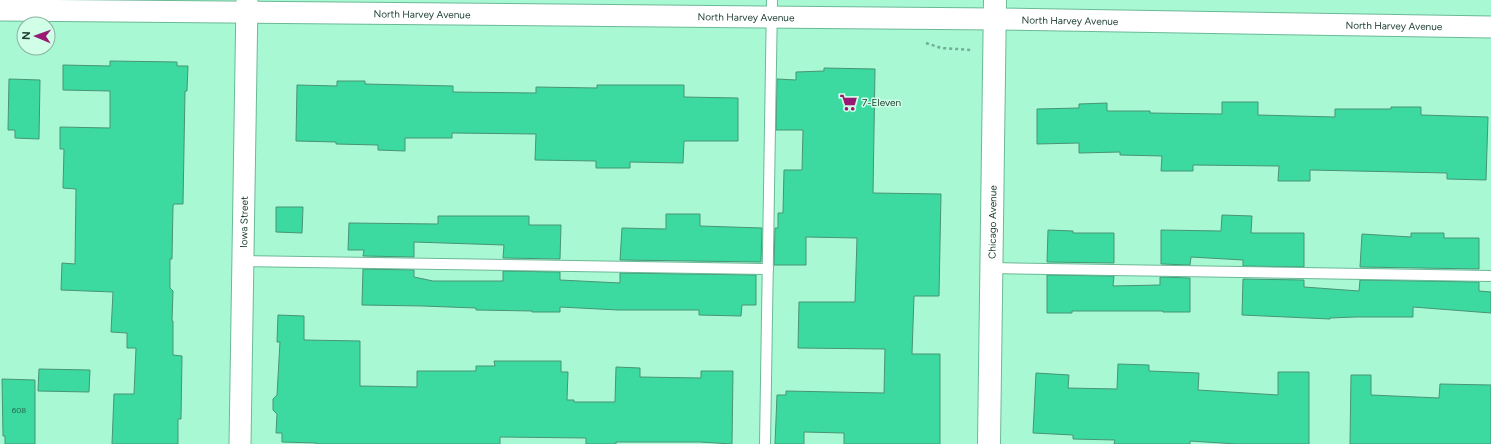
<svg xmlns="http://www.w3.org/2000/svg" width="1491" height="444" viewBox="0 0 1491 444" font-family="Figtree,sans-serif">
  <rect width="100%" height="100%" fill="#a9f8d4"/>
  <g fill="#3cd9a1" stroke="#479574">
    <polygon points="110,61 177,62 177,66 188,66 187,91 185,91 183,204 174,204 173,206 172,259 170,259 170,288 173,291 172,321 173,321 173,355 182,356 181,419 178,419 178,444 112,444 114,394 134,394 136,348 127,348 127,333 111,332 113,292 61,290 62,263 75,264 76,189 63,188 64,149 60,149 60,127 110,128 110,91 63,90 63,65 110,66"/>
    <polygon points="824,68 875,69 873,193 941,194 939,296 914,296 912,354 940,354 940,444 844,444 844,433 804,432 804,444 775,444 777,395 786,395 786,391 884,393 885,349 798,348 799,302 855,302 857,238 806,237 806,265 774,265 775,228 778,228 778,213 783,213 784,170 802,170 803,130 776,130 777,79 796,80 796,72 824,71"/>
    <polygon points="9,79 40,80 39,139 15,138 15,130 8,130"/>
    <polygon points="337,81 365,81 365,84 453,86 453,92 536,93 536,87 597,88 597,85 684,85 684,97 738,98 738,141 684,141 683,163 630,162 630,168 596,168 596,161 535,160 536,134 452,133 452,138 405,138 405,151 378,150 378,145 336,144 336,142 296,141 297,85 337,86"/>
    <polygon points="1222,102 1258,102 1258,115 1335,117 1335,109 1391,109 1391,107 1421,107 1421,115 1488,117 1486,180 1447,179 1447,173 1310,170 1310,181 1278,181 1279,166 1193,165 1193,171 1161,171 1162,156 1120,155 1120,152 1079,153 1079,143 1037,144 1037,109 1079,108 1079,104 1107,103 1107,111 1150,111 1150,113 1222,114"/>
    <polygon points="276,207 303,207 302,233 276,232"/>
    <polygon points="666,214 700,214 700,226 762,228 761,262 620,260 622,228 666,229"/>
    <polygon points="1222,215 1252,216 1251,233 1304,233 1304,267 1243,266 1243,260 1191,257 1190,265 1161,264 1161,230 1221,231"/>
    <polygon points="438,216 529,216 529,225 561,225 560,259 503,258 504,245 414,242 414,257 363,256 364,250 348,250 349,223 438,224"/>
    <polygon points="1048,230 1073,231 1073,233 1114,233 1114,263 1047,262"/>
    <polygon points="1411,233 1444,233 1444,238 1479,238 1479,269 1360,267 1362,234 1411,237"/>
    <polygon points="363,269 414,270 414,277 433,281 503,281 503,271 560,272 560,280 620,283 620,273 756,275 756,305 742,305 741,316 699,315 699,310 618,310 560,307 560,312 532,312 532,311 476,310 476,308 423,306 362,305"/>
    <polygon points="1047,275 1114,276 1113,286 1160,285 1160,277 1190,278 1190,312 1163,312 1163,311 1072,311 1072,313 1047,313"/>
    <polygon points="1243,279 1304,280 1304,287 1359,291 1360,280 1479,282 1479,291 1491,292 1491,313 1413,307 1413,317 1355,317 1330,318 1330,319 1242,315"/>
    <polygon points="278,315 304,316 304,340 360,341 360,386 417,387 417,371 476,371 476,366 495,366 494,361 561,361 561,372 568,372 567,400 574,400 574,402 615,402 616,367 640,368 640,377 701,378 701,371 733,371 732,444 700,442 616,442 616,444 586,444 586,438 500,437 500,444 316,444 316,443 282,442 282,433 276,433 277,414 273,410 273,399 277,395 280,342 277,342"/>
    <polygon points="1118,364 1149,365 1149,371 1199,373 1198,390 1278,395 1278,372 1309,372 1309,444 1237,444 1190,441 1190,444 1114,444 1115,440 1073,439 1073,435 1033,433 1036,373 1069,375 1068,388 1117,389"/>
    <polygon points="39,369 90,370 89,392 38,391"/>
    <polygon points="1351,375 1371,375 1371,395 1439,398 1440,384 1491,385 1491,444 1350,444"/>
    <polygon points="2,379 35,380 35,444 5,444 5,436 3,436"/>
  </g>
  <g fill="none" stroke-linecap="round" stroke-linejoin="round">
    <defs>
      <g id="lane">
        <polyline points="243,261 768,269"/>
        <polyline points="991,268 1491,276"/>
        <polyline points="765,444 772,0"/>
      </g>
      <g id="street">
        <path id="s1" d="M0 10 995 19 1491 27"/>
        <path id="s2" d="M240 444 247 0"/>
      </g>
      <g id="secondary">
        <path id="s3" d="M989 444 995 0"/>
      </g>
    </defs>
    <use href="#lane" stroke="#6bb997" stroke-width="12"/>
    <use href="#street" stroke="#6bb997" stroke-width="23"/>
    <use href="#secondary" stroke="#6bb997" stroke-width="24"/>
    <polyline stroke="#71ae93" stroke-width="2.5" stroke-dasharray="3 3" stroke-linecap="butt" points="926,43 941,48 972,50"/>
    <use href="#lane" stroke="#fff" stroke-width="10"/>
    <use href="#street" stroke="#fff" stroke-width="21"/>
    <use href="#secondary" stroke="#fff" stroke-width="22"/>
  </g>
  <defs>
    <symbol id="supermarket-bare" viewBox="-9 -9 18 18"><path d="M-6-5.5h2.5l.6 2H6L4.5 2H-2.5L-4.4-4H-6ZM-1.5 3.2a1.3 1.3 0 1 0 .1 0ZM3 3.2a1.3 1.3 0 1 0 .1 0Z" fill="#991a72" stroke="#d0fee7" stroke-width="2.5" paint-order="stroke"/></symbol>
  </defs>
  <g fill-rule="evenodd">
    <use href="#supermarket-bare" x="836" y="90" width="25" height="25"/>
  </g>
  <g text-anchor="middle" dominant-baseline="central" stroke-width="3" stroke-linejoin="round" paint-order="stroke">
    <g font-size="8" fill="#27674e">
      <text x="19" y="410">608</text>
    </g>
    <g font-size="10" fill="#204133" stroke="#d0fee7">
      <text stroke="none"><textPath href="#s1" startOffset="422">North Harvey Avenue</textPath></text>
      <text stroke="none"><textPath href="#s1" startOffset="746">North Harvey Avenue</textPath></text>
      <text stroke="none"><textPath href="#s1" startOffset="1070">North Harvey Avenue</textPath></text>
      <text stroke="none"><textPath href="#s1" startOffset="1394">North Harvey Avenue</textPath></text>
      <text stroke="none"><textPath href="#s2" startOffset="222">Iowa Street</textPath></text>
      <text stroke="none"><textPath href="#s3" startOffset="222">Chicago Avenue</textPath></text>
    </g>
    <g font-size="10" fill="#204133" stroke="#d0fee7" text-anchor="start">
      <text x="862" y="102">7-Eleven</text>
    </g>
  </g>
  <g transform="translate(36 36) rotate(272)"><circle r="19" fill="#d0fee7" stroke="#8ab29f"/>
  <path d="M0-3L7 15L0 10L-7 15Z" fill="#991a72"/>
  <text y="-6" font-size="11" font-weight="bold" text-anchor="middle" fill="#204133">N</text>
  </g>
</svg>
